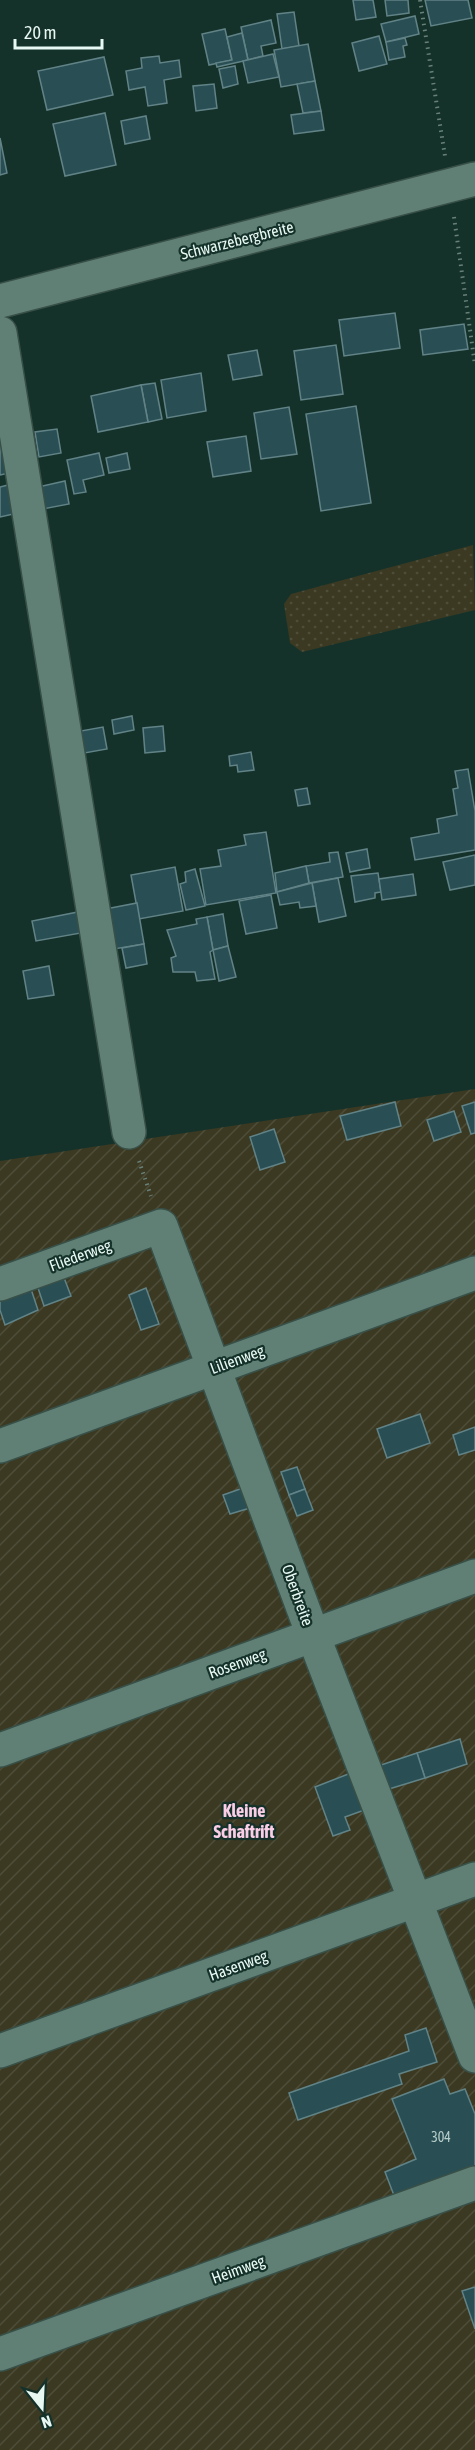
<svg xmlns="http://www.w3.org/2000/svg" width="475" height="2450" viewBox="0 0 475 2450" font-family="'Asap Condensed',sans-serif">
  <defs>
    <pattern id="grass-dots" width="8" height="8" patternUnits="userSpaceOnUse" patternTransform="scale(1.5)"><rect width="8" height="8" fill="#3b3922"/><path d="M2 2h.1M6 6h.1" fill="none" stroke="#4e4d38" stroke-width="1.8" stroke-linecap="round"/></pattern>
    <pattern id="garden-furrows" width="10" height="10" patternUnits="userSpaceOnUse" patternTransform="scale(1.5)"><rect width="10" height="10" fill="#3b3922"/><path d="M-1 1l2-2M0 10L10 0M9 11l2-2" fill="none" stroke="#4e4d38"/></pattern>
  </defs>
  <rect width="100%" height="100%" fill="#15322a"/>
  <polygon fill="url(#grass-dots)" points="473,545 475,610 302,652 290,643 284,604 291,594"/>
  <polygon fill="url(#garden-furrows)" points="475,1089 475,2450 0,2450 0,1161"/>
  <g fill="#294f54" stroke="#618387" stroke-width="1.5">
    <polygon points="353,0 373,0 376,17 356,20"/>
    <polygon points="385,0 408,0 409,13 387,16"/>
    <polygon points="425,0 468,0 472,18 431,26"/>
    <polygon points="294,12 299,46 282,49 277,14"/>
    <polygon points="415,16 419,34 386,42 381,24"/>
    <polygon points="271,20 276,43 261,46 263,56 248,60 241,27"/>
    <polygon points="225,29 232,60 209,65 202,34"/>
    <polygon points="242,33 248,60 217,67 216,63 232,60 227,37"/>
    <polygon points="379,36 387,64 359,71 352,43"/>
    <polygon points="405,38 407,45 403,46 405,57 389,60 386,42"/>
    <polygon points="308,44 315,81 281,87 274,50"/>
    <polygon points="273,54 279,77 248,83 243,61"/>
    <polygon points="159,56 160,63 179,60 181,77 164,80 167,103 148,106 145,87 129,90 126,71 142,68 141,58"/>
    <polygon points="104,57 113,95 47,110 38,71"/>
    <polygon points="235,66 238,84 223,88 219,69"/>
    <polygon points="315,81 321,111 303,113 297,84"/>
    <polygon points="214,84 217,108 196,111 193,86"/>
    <polygon points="321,111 324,130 294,134 291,115"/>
    <polygon points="105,113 116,165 65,176 53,124"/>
    <polygon points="146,116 150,139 125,144 121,121"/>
    <polygon points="0,138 7,173 0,175"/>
    <polygon points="395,313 400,348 344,356 339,320"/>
    <polygon points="464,324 468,349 423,355 420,330"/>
    <polygon points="336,345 343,394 301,400 294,351"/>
    <polygon points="257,350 262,375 233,380 228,355"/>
    <polygon points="201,373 206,411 167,418 161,380"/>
    <polygon points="155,383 162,419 148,422 141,385"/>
    <polygon points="141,385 148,422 98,432 91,396"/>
    <polygon points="356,406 371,503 321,511 306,414"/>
    <polygon points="289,407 297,454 261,459 254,413"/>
    <polygon points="57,429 61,453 39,457 35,432"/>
    <polygon points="246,436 251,471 213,477 207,442"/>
    <polygon points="7,441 14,472 0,475 0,442"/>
    <polygon points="99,453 104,475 83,480 86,492 74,494 67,460"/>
    <polygon points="127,453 130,469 109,473 106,458"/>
    <polygon points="65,481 69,504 43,509 38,487"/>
    <polygon points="12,484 18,513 0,517 0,487"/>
    <polygon points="132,716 134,730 114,734 112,720"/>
    <polygon points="163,726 165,751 145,753 143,728"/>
    <polygon points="103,727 107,749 79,754 75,732"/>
    <polygon points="251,752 254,770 238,772 237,765 230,766 229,756"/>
    <polygon points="468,769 475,811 475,850 415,860 411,838 439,833 437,819 457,815 453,789 458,788 455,771"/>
    <polygon points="307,788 310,804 298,806 295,790"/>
    <polygon points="266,832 276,893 206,905 200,869 221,866 218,850 246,845 244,835"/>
    <polygon points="367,849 370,868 350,872 346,853"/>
    <polygon points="338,852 343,877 309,883 306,866 330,862 329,853"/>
    <polygon points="475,855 475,885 450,890 443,862"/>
    <polygon points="306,866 309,883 277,892 275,873"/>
    <polygon points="175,867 183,911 139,919 131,875"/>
    <polygon points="195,869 205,906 186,910 180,884 186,882 185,872"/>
    <polygon points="378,873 381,892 375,893 375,898 355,902 351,876"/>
    <polygon points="413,874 416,895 382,900 379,879"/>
    <polygon points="338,878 346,916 319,922 312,883"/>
    <polygon points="312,883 316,906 300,908 299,902 280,905 277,892"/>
    <polygon points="271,895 277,928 246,934 239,901"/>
    <polygon points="137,903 144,944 108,950 100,910"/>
    <polygon points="78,912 81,933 36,941 32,921"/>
    <polygon points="223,914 228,946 213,950 207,917"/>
    <polygon points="207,917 213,950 210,952 215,979 197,981 195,972 173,972 171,958 176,956 167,930 197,924 196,919"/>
    <polygon points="144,944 147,964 126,968 122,948"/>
    <polygon points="228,946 236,977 219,981 213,950"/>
    <polygon points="49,966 54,995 28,999 23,971"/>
    <polygon points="395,1102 401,1126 347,1140 340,1116"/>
    <polygon points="475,1102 475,1133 471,1134 462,1106"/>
    <polygon points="454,1111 461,1132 434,1141 427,1120"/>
    <polygon points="274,1129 285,1162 260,1170 250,1137"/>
    <polygon points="63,1275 71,1296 44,1306 37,1285"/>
    <polygon points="146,1288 159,1324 141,1330 129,1295"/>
    <polygon points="31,1289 38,1310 5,1325 0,1310 0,1299"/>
    <polygon points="420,1414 430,1443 387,1458 377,1429"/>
    <polygon points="475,1427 475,1450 459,1455 453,1435"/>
    <polygon points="297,1467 305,1489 289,1495 281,1472"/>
    <polygon points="243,1488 250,1508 230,1514 223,1495"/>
    <polygon points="305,1489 313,1510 297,1516 289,1495"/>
    <polygon points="460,1739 467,1764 425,1778 417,1753"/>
    <polygon points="417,1753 425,1778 389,1789 381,1765"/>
    <polygon points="356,1771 370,1808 345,1817 350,1830 333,1836 315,1787"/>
    <polygon points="426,2028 437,2062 399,2074 402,2084 298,2120 289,2093 409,2051 405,2035"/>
    <polygon points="444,2079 450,2094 465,2089 475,2114 475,2168 395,2198 385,2172 416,2159 392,2099"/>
    <polygon points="475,2287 475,2329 462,2291"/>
  </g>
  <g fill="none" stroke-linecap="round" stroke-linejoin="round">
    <defs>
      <g id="minor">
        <polyline points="0,301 475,179"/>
        <polyline points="0,333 129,1132"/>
        <polyline points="0,1284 161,1226 313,1635 475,2056"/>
        <polyline points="0,1446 475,1273"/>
        <polyline points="0,1750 475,1576"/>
        <polyline points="0,2051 475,1879"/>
        <polyline points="0,2354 475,2183"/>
      </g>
    </defs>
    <use href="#minor" stroke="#385048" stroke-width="36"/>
    <g stroke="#688079" stroke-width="4" stroke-dasharray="1.5 4.5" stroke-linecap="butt">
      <polyline points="420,0 445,156"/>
      <polyline points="454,217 475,365"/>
      <polyline points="139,1161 151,1196"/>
    </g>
    <use href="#minor" stroke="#618075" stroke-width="33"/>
  </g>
  <g text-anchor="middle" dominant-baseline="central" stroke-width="4.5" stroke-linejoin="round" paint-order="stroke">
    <g font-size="14" fill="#b8cecb">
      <text x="441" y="2137">304</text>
    </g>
    <g font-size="16" fill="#e8f9f3" stroke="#15322a">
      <text transform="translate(237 240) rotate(-14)">Schwarzebergbreite</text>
      <text transform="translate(80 1255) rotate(-20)">Fliederweg</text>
      <text transform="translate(237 1359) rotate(-20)">Lilienweg</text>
      <text transform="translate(298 1595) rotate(70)">Oberbreite</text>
      <text transform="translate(237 1663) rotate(-20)">Rosenweg</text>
      <text transform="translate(238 1965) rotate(-20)">Hasenweg</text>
      <text transform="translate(238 2269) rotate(-20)">Heimweg</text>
    </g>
    <g font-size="18" font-weight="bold" fill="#fbcee7" stroke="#15322a">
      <text x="244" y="1810">Kleine<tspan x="244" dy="21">Schaftrift</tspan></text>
    </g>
  </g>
  <g transform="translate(42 2408) rotate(162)" stroke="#15322a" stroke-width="4.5" paint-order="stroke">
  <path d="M0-4.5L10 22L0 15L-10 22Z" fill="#e8f9f3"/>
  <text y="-9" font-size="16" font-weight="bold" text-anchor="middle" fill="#e8f9f3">N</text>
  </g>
  <path d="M15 39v9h87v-9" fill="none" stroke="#e8f9f3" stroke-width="3"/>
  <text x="24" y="39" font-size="18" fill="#e8f9f3" stroke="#15322a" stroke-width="4.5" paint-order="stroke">20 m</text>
</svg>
